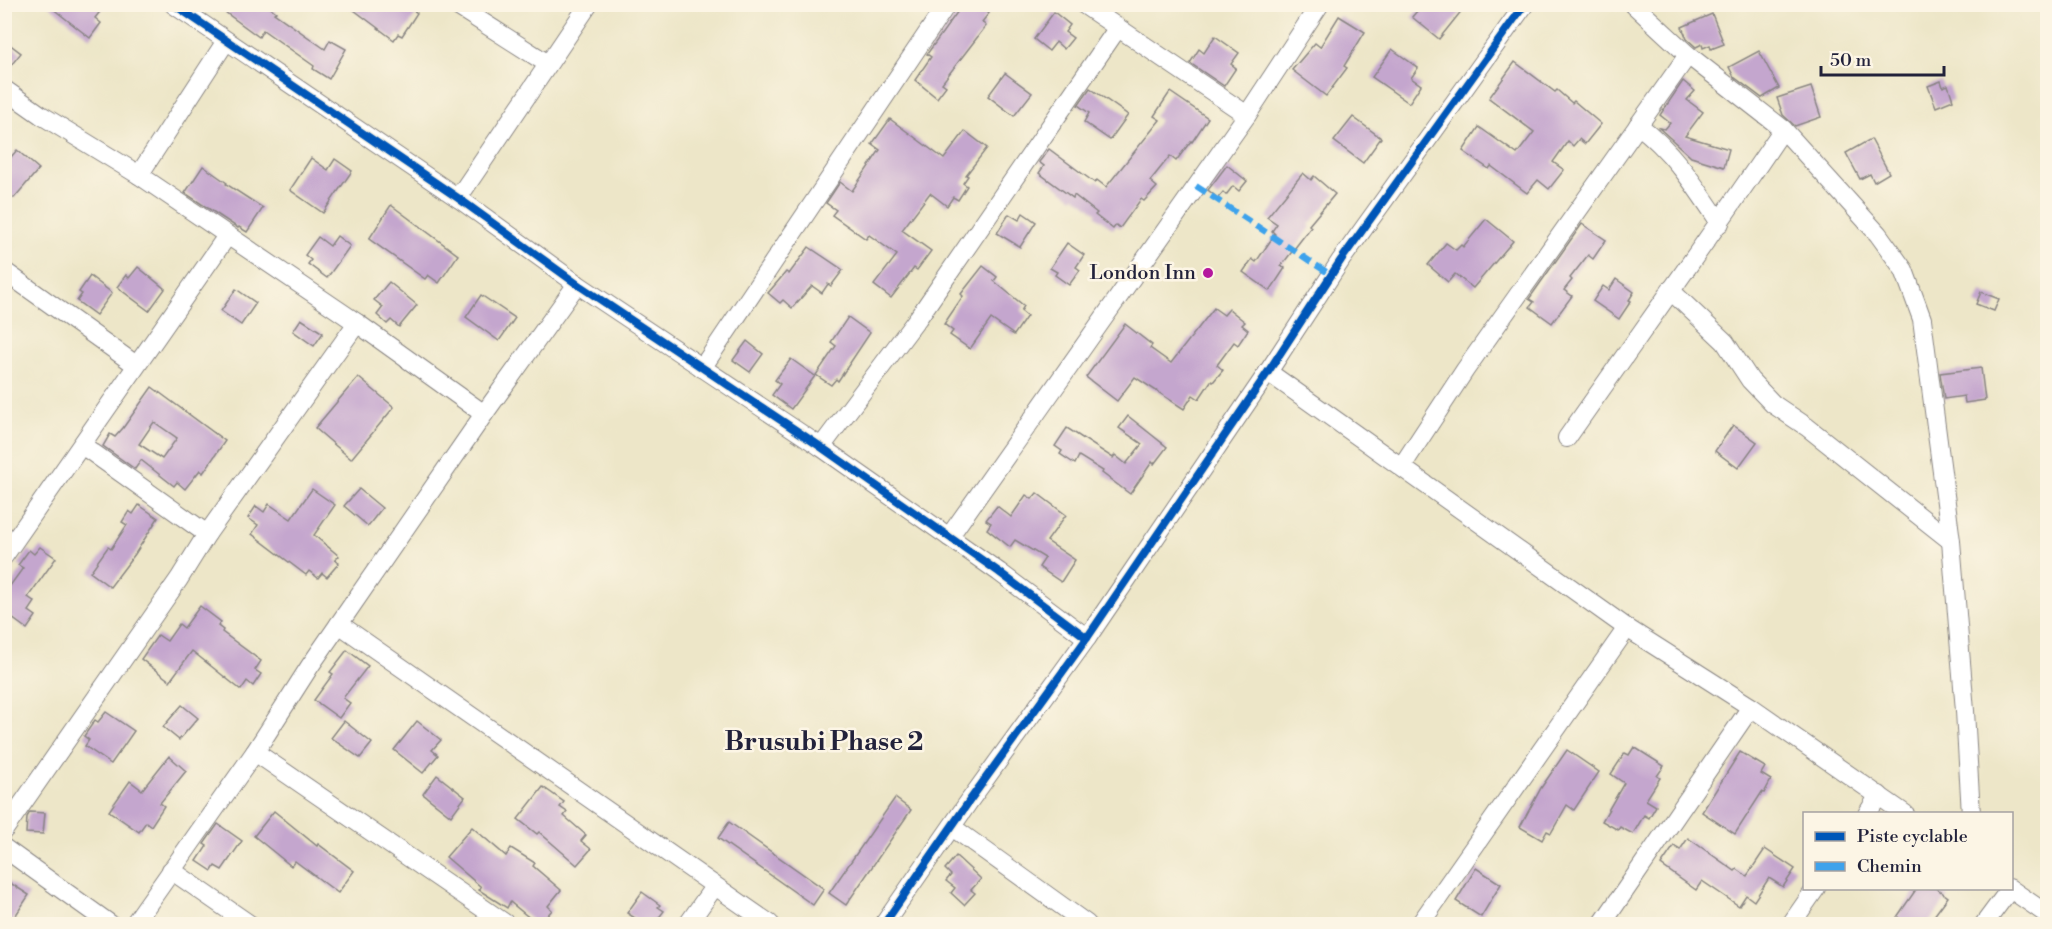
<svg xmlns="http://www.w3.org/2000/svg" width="2052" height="929" viewBox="0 0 2052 929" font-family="'Libre Bodoni',serif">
  <rect width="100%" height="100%" fill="#fcf5e5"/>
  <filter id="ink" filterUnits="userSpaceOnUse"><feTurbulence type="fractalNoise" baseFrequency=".0167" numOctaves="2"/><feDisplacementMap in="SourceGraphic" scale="12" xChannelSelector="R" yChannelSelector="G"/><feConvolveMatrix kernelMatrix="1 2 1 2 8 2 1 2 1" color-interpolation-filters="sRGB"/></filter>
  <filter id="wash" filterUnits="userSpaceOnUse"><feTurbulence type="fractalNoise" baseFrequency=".008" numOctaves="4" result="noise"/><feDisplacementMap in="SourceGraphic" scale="24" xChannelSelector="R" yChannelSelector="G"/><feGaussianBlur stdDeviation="1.35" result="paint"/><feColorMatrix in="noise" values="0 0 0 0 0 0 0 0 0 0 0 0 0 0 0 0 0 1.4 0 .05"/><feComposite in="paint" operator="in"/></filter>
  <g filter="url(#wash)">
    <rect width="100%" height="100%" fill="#ede6c8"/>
    <g id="blocks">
      <g fill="#c4a6ce" fill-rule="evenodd">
        <polygon points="47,4 106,4 95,18 101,23 90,38"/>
        <polygon points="214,4 265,4 276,12 274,13 325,49 330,40 346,49 329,79 313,69 314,66 263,30 259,37"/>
        <polygon points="346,4 404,4 417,13 402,36 398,34 394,40"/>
        <polygon points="963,4 978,4 989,13 982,22 986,26 942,83 946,86 937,98 915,80 931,57 927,54"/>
        <polygon points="1423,4 1467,4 1439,39 1412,17"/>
        <polygon points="1054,12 1070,25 1065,32 1073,38 1064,49 1056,42 1049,51 1034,39"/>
        <polygon points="1712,14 1724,44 1711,49 1710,45 1703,48 1702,44 1696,47 1687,39 1682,27"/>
        <polygon points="1339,16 1365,32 1344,66 1347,68 1326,96 1292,70 1315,43 1320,47"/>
        <polygon points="1215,36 1239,53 1231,64 1236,68 1224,86 1190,63 1199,49 1204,53"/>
        <polygon points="4,40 21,53 4,74"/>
        <polygon points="1392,49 1418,68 1411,78 1421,85 1409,103 1372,77"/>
        <polygon points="1759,51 1779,88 1762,98 1734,77 1729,67"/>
        <polygon points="1515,62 1555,92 1557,90 1572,103 1574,101 1601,124 1585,144 1579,139 1573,146 1568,141 1553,162 1564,170 1549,189 1538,180 1527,193 1491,166 1489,169 1463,151 1479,127 1517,154 1534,132 1489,98"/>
        <polygon points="1005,73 1032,93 1014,116 988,96"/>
        <polygon points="1683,81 1695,91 1687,100 1703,112 1685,136 1729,149 1724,167 1691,157 1659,128 1665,129 1670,123 1660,115"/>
        <polygon points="1941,81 1943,87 1948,85 1953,100 1936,107 1928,86"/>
        <polygon points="1811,87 1821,117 1795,126 1783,115 1777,98"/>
        <polygon points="1090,88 1128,115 1110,140 1084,122 1089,113 1078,105"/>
        <polygon points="1170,92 1208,118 1192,142 1191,141 1176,161 1170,156 1150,181 1157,187 1144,201 1141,199 1120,228 1116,225 1113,229 1095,215 1097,213 1074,195 1073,198 1039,173 1044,166 1039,162 1049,149 1095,183 1097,180 1106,187 1160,120 1154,116"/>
        <polygon points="1353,117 1381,138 1363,163 1334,141"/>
        <polygon points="890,119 944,159 965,131 987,148 966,175 968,176 963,183 967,186 958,200 953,197 947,206 930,193 902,230 931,251 917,270 914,268 891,298 874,285 897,255 869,235 866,239 832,215 836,210 826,203 840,182 852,191 880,150 872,144"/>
        <polygon points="1871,139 1889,173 1874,182 1870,174 1860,179 1846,153"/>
        <polygon points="17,150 39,169 14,198 4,190 4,165"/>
        <polygon points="311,158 328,170 335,159 352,171 323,213 290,190"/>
        <polygon points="1227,165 1247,181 1239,191 1233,186 1226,195 1223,192 1218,198 1208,190"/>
        <polygon points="203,166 227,183 226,184 263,208 247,232 239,227 238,228 185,193"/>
        <polygon points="1303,173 1311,180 1314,176 1335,194 1309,225 1311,227 1281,266 1285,268 1270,291 1243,272 1252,259 1256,262 1275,234 1272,231 1277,224 1267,217"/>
        <polygon points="391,205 458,255 439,283 428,275 425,279 369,239"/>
        <polygon points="1023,213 1036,222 1020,247 997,233 1009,214 1019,220"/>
        <polygon points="1486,219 1513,241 1473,288 1455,274 1448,282 1428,265 1446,243 1456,250 1461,245 1463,247"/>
        <polygon points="1582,224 1606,240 1593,259 1588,255 1570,278 1572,280 1564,290 1572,296 1552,323 1530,307 1534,302 1529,299"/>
        <polygon points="337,236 350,246 327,278 308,264 311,260 305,255 318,237 330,246"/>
        <polygon points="1067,243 1084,255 1076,267 1080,270 1069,285 1055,275 1057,272 1050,268"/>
        <polygon points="809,247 843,270 831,286 828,284 822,293 812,286 792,308 783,300 780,303 768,293 786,272 789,274"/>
        <polygon points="983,266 997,277 994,281 1024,306 1021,311 1027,316 1014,335 991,319 970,349 950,335 953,331 944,324 963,296 961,294"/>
        <polygon points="138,267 165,289 149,311 117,287 126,275 129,278"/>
        <polygon points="90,276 112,293 96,315 77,301 82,294 79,292"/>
        <polygon points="1616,279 1634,292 1629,300 1631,301 1619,319 1593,301 1603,286 1609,290"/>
        <polygon points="389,282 417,305 399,327 391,320 387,324 377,315 383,307 374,300"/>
        <polygon points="236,289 256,303 241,325 221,311"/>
        <polygon points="1981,292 1999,299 1994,311 1976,304"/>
        <polygon points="481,295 515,318 499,341 466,317"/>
        <polygon points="1214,308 1224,315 1229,309 1245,322 1242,325 1248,330 1238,345 1234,342 1217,365 1223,370 1213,382 1211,381 1199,399 1193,395 1184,409 1135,377 1117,401 1086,377 1125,324 1152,345 1150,348 1171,363"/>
        <polygon points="848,317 870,333 838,381 836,379 831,385 816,375 836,346 831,342"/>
        <polygon points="301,319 323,333 314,346 293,331"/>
        <polygon points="747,341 763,354 750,372 733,360"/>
        <polygon points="791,359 815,376 791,409 772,395 780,384 775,380"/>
        <polygon points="1981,368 1985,400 1965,403 1964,396 1944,399 1940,373"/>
        <polygon points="358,377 394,407 351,459 315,428"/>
        <path d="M152 387 225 441 203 473 200 470 185 489 177 482 174 486 141 460 135 469 103 446 110 434 115 437 123 428ZM154 422 177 438 162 459 139 444Z"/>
        <polygon points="1128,416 1167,447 1154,464 1152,462 1130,494 1102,473 1103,471 1079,456 1075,464 1060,454 1062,451 1055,446 1067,428 1113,458 1115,455 1126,464 1142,444 1119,428"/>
        <polygon points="1733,425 1757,442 1738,468 1715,451"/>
        <polygon points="312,489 335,505 314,535 339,556 335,560 339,563 327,577 322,573 318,578 309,571 306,575 252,534 258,525 248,518 256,506 264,512 269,504 291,519"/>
        <polygon points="359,489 382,508 368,526 344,506"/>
        <polygon points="1037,493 1066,515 1047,541 1075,560 1061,582 1039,567 1045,558 1015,540 1010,547 987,529 991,523 986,520 997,506 1011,517 1026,495 1032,499"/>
        <polygon points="139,505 158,518 135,554 110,587 90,572 108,547 111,549 127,525 122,522 129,511 133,514"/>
        <polygon points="40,547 56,558 28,597 35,602 29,611 36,616 27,629 4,612 4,594 23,568 18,565 29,550 34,554"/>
        <polygon points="200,606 221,622 218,626 223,630 222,632 261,661 255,670 261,674 253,686 247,681 241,690 192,651 170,681 141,659 158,635 167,641 179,624 184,628"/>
        <polygon points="347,650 368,666 343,698 350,703 339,718 314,700 333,674 330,672"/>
        <polygon points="182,705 198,718 179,740 163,727"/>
        <polygon points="106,712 134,731 111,764 85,746 89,740 84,736 95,720 98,722"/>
        <polygon points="344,721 372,743 360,758 331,738"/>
        <polygon points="417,721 441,740 432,750 438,755 423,773 394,750"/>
        <polygon points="1634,747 1664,766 1657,776 1660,778 1646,800 1656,806 1649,818 1644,815 1633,834 1620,827 1618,830 1602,821 1624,783 1611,774 1625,753 1629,755"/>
        <polygon points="1567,750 1599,772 1574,810 1567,805 1551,833 1547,831 1542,840 1520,827 1541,788"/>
        <polygon points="1740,752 1765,767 1761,774 1771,780 1764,793 1762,792 1735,834 1702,812"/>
        <polygon points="169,756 186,771 160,803 164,806 151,826 146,822 139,832 109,811 130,781 142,790"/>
        <polygon points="437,775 465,797 451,816 423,794"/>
        <polygon points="543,787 564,802 560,807 567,812 564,816 586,835 581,841 591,849 577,865 539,832 537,834 518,819"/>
        <polygon points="895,798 911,810 846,905 829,893"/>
        <polygon points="274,811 317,846 318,844 354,871 338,893 295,861 291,866 254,836"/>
        <polygon points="30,812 45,813 43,834 26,833 27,817"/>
        <polygon points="729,822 824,889 813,905 718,838"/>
        <polygon points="218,824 242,841 222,870 215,866 212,871 197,861 207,846 204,844"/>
        <polygon points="472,827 506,856 511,848 535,863 533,866 561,890 548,906 552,910 540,924 537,924 510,902 507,908 479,890 481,887 446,857"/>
        <polygon points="1688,838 1735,871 1737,869 1747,876 1765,849 1795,869 1783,887 1769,878 1754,901 1746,895 1739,906 1702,881 1696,890 1661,865 1674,846 1680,850"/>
        <polygon points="956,856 981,879 971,890 975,893 964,905 951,893 955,888 946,881 951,875 945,869"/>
        <polygon points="1476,868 1501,884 1481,917 1456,901"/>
        <polygon points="4,879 29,895 10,924 4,924"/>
        <polygon points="1917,888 1936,888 1948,897 1928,924 1908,924 1897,917"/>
        <polygon points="642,892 660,905 658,907 664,911 654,924 644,924 627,913"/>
      </g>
    </g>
  </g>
  <g filter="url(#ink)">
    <use href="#blocks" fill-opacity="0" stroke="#888482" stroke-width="1.5"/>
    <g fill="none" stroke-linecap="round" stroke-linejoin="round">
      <defs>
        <g id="street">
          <polyline points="173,4 458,198 577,284 821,447 999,572 1087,638"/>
          <polyline points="454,4 548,64"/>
          <polyline points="1083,4 1247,115"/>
          <polyline points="1688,55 1783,129 1878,234 1904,270 1922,319 1951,541 1965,711 1971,814"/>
          <polyline points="4,89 41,115 139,175 357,323 484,414"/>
          <path d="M1638 125C1673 151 1696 187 1720 223"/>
          <polyline points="139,175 226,41"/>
          <polyline points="458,198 589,4"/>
          <polyline points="4,271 136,365"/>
          <polyline points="1670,290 1725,342 1750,380 1773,404 1807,427 1951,541"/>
          <polyline points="702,368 947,4"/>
          <polyline points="1268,372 1627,628 1751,707 1905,814"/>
          <path d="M1567 438C1639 335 1713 233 1783 129"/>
          <polyline points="82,445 207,534"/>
          <polyline points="821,447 918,318 1117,29"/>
          <polyline points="1402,466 1465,370 1688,55 1633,4"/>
          <polyline points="949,537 1247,115 1320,4"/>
          <polyline points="4,556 227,236"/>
          <polyline points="339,624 770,924"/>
          <polyline points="255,752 506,924"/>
          <polyline points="1867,814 1879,795"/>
          <polyline points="952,827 1087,924"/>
          <polyline points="4,830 179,579 207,534 357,323"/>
          <polyline points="4,848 110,924"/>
          <polyline points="171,870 249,924"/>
          <polyline points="2009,888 2048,915"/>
          <polyline points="134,924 255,752 310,666 484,414 577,284"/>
          <polyline points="688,924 714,887"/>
          <polyline points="884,924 970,800 1087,638 1268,372 1341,260 1525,4"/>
          <polyline points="1420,924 1627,628"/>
          <polyline points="1602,924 1751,707"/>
          <polyline points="1791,924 1816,888"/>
          <polyline points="1984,924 2010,889"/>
        </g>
      </defs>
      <use href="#street" stroke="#888482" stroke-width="20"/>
      <use href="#street" stroke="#fff" stroke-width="18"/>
      <polyline stroke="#3ea2ec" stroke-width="6" stroke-dasharray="12 6" stroke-linecap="butt" points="1196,186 1331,275"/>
      <defs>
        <g id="cycleway">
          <polyline points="173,4 458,198 577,284 821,447 999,572 1087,638"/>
          <polyline points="884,924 970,800 1087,638 1268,372 1341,260 1525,4"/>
        </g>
      </defs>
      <use href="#cycleway" stroke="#fcf5e5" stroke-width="11"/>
      <use href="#cycleway" stroke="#0057b8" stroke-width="8"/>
    </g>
  </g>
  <circle fill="#b5179e" stroke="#fcf5e5" stroke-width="2" cx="1208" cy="273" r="6"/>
  <g text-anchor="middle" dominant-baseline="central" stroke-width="5" stroke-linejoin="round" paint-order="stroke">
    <g font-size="20" fill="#22223b" stroke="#fcf5e5" text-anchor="end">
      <text x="1196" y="273">London Inn</text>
    </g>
    <g font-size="26" font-weight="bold" fill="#22223b" stroke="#fcf5e5">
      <text x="824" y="742">Brusubi Phase 2</text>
    </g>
  </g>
  <rect width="2052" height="929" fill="none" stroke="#fcf5e5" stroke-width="24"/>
  <rect x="1803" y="812" width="210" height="78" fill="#fcf5e5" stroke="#a5a1a1" stroke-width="1.5"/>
  <rect x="1815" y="832" width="30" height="9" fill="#0057b8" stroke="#a5a1a1" stroke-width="1.5"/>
  <text x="1857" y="842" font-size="18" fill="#22223b">Piste cyclable</text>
  <rect x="1815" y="862" width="30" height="9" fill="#3ea2ec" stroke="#a5a1a1" stroke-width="1.5"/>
  <text x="1857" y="872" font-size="18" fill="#22223b">Chemin</text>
  <path d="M1821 66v9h123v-9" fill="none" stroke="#22223b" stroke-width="3"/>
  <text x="1830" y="66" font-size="18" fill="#22223b" stroke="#fcf5e5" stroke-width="4.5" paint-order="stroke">50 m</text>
</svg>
